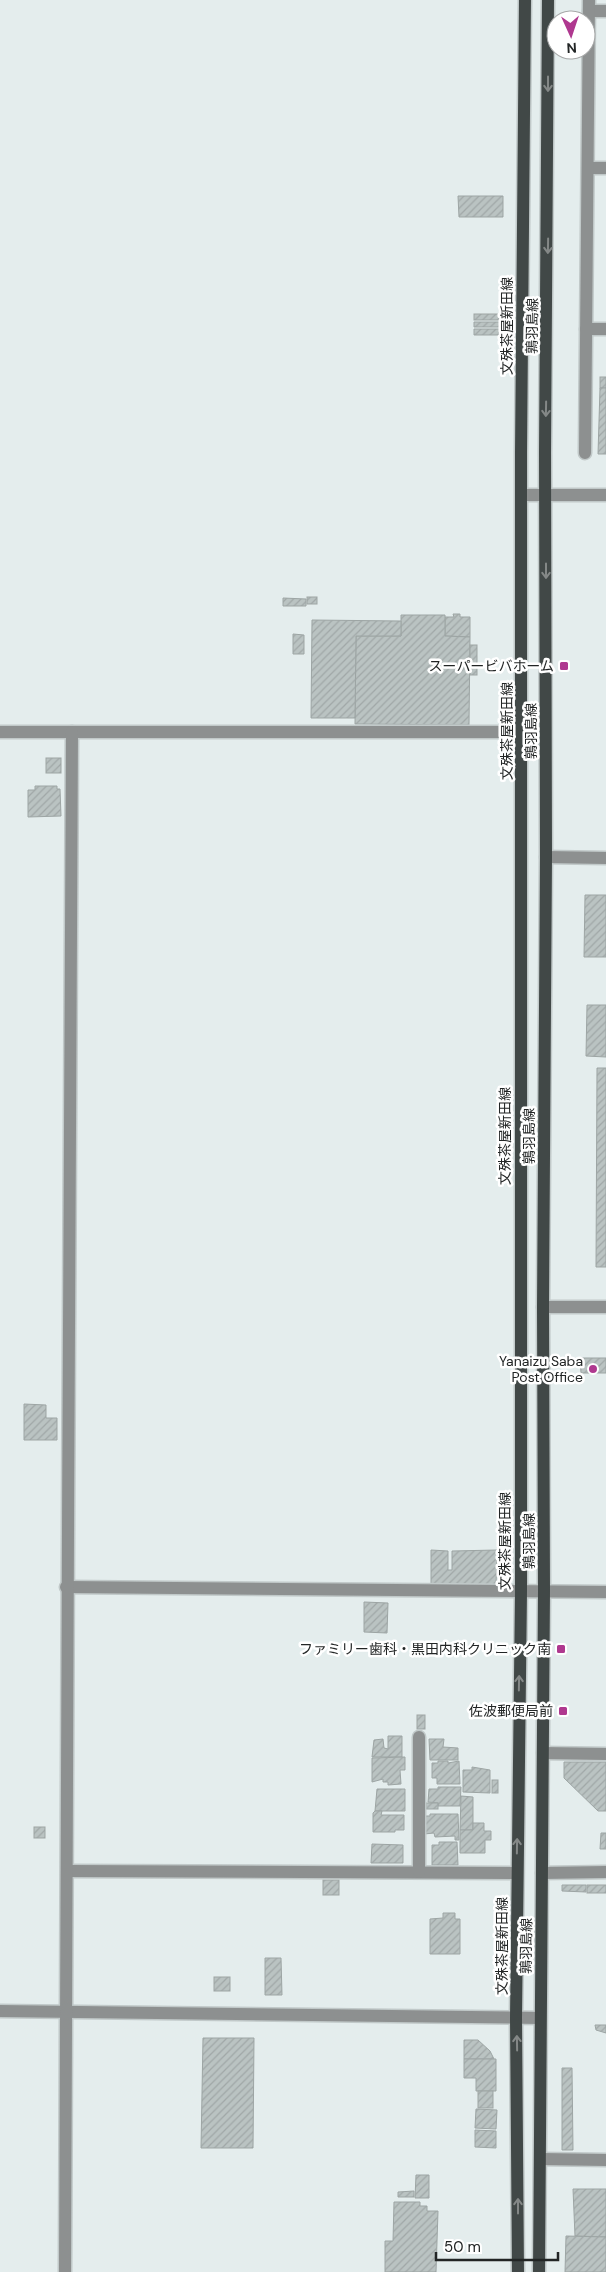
<svg xmlns="http://www.w3.org/2000/svg" width="606" height="2272" viewBox="0 0 606 2272" font-family="'DM Sans','Noto Sans JP',sans-serif">
  <defs>
    <pattern id="building-hatch" width="6" height="6" patternUnits="userSpaceOnUse" patternTransform="scale(1.25)"><rect width="6" height="6" fill="#bac3c2"/><path d="M-1 1l2-2M0 6l6-6M5 7l2-2" fill="none" stroke="#a0a7a7"/></pattern>
  </defs>
  <rect width="100%" height="100%" fill="#e4eded"/>
  <g fill="url(#building-hatch)" stroke="#9da5a4">
    <polygon points="458,196 503,196 503,217 459,217"/>
    <rect x="474" y="314" width="29" height="6"/>
    <polygon points="474,322 504,322 503,327 474,327"/>
    <polygon points="474,329 503,329 504,335 474,335"/>
    <rect x="600" y="377" width="6" height="11"/>
    <polygon points="600,388 606,388 606,454 598,454"/>
    <rect x="307" y="597" width="10" height="7"/>
    <polygon points="283,598 306,599 306,606 283,606"/>
    <polygon points="453,614 460,614 460,617 470,617 470,637 445,636 445,617 454,617"/>
    <polygon points="401,615 445,615 445,636 470,637 469,725 355,724 356,636 401,636"/>
    <polygon points="312,620 401,621 401,636 356,636 355,718 311,718"/>
    <polygon points="293,634 304,635 304,654 293,654"/>
    <rect x="470" y="645" width="7" height="30"/>
    <rect x="46" y="758" width="15" height="15"/>
    <polygon points="35,786 57,786 57,789 60,789 61,816 28,817 28,790 35,790"/>
    <polygon points="585,895 606,895 606,957 584,957"/>
    <polygon points="587,1005 606,1005 606,1057 586,1056"/>
    <polygon points="597,1068 606,1068 606,1267 596,1267"/>
    <polygon points="580,1358 606,1358 606,1373 581,1373"/>
    <polygon points="24,1404 46,1405 46,1418 57,1418 57,1440 24,1440"/>
    <polygon points="431,1550 448,1551 448,1570 452,1570 452,1551 497,1550 496,1586 431,1585"/>
    <polygon points="364,1602 388,1603 387,1633 364,1632"/>
    <rect x="417" y="1715" width="8" height="14"/>
    <polygon points="388,1736 402,1736 402,1757 372,1757 374,1740 383,1739 384,1748 388,1749"/>
    <polygon points="429,1739 444,1739 443,1747 458,1748 458,1760 430,1760"/>
    <polygon points="405,1757 405,1770 400,1770 401,1784 388,1785 388,1782 383,1782 383,1779 372,1782 372,1758"/>
    <polygon points="438,1761 448,1761 448,1763 459,1761 460,1784 437,1784 437,1778 432,1778 432,1763 438,1763"/>
    <polygon points="564,1762 606,1762 606,1811 598,1811 564,1778"/>
    <polygon points="472,1767 490,1770 490,1793 463,1792 463,1770 472,1770"/>
    <rect x="492" y="1780" width="6" height="13"/>
    <polygon points="438,1787 461,1787 460,1806 438,1806 438,1803 428,1802 429,1789 438,1789"/>
    <polygon points="377,1789 405,1789 405,1811 375,1811"/>
    <polygon points="461,1796 473,1797 473,1830 460,1830"/>
    <rect x="426" y="1803" width="12" height="6"/>
    <polygon points="375,1811 382,1811 381,1815 404,1815 404,1830 395,1830 395,1832 373,1832 373,1813"/>
    <polygon points="430,1814 458,1814 459,1840 455,1840 455,1836 435,1837 434,1833 424,1834 423,1816 430,1816"/>
    <polygon points="473,1823 484,1823 484,1831 491,1831 491,1840 485,1840 485,1853 460,1853 460,1830 473,1830"/>
    <rect x="34" y="1827" width="11" height="11"/>
    <polygon points="601,1833 606,1833 606,1849 600,1849"/>
    <polygon points="439,1842 457,1842 458,1865 432,1865 432,1845 439,1845"/>
    <polygon points="372,1844 403,1845 403,1863 371,1863"/>
    <rect x="323" y="1880" width="16" height="15"/>
    <polygon points="562,1885 586,1885 586,1892 562,1891"/>
    <rect x="587" y="1885" width="19" height="8"/>
    <polygon points="443,1913 455,1913 455,1919 460,1919 460,1954 430,1954 430,1919 443,1918"/>
    <polygon points="265,1958 281,1958 282,1995 265,1995"/>
    <rect x="214" y="1977" width="16" height="14"/>
    <polygon points="595,2025 606,2025 606,2033 596,2030"/>
    <polygon points="203,2038 254,2038 253,2148 201,2148"/>
    <polygon points="464,2040 478,2040 490,2051 494,2059 464,2059"/>
    <polygon points="464,2059 496,2059 496,2091 476,2091 476,2078 464,2078"/>
    <polygon points="562,2068 572,2068 573,2150 562,2150"/>
    <rect x="478" y="2091" width="15" height="17"/>
    <polygon points="476,2109 497,2110 496,2129 475,2128"/>
    <polygon points="475,2130 496,2131 496,2148 475,2147"/>
    <polygon points="416,2175 429,2175 429,2198 415,2198"/>
    <polygon points="573,2189 606,2189 606,2237 575,2236"/>
    <polygon points="414,2191 414,2197 398,2197 398,2192"/>
    <polygon points="394,2202 420,2202 420,2206 427,2206 427,2211 438,2211 436,2272 385,2272 385,2241 393,2241"/>
    <polygon points="566,2236 606,2237 606,2272 565,2272"/>
  </g>
  <g fill="none" stroke-linecap="round" stroke-linejoin="round">
    <defs>
      <g id="minor">
        <polyline points="589,11 606,11"/>
        <polyline points="588,168 606,168"/>
        <polyline points="586,329 606,329"/>
        <polyline points="585,453 589,0"/>
        <polyline points="522,495 606,495"/>
        <polyline points="0,732 522,732"/>
        <polyline points="546,857 606,858"/>
        <polyline points="543,1307 606,1307"/>
        <polyline points="66,1587 606,1592"/>
        <polyline points="543,1753 606,1754"/>
        <polyline points="68,1871 517,1873"/>
        <polyline points="419,1872 419,1737"/>
        <polyline points="542,1873 606,1872"/>
        <polyline points="0,2011 540,2018"/>
        <polyline points="541,2159 606,2160"/>
        <path d="M65 2272C67 1759 69 1245 72 732"/>
      </g>
      <g id="major">
        <polyline points="518,2272 516,2018 521,1591 521,452 525,0"/>
        <polyline points="539,2272 544,1591 543,1307 546,857 545,452 548,0"/>
      </g>
    </defs>
    <use href="#minor" stroke="#c1c9c9" stroke-width="15"/>
    <use href="#major" stroke="#c1c9c9" stroke-width="15"/>
    <use href="#minor" stroke="#8d9090" stroke-width="12"/>
    <use href="#major" stroke="#414847" stroke-width="12"/>
  </g>
  <defs><path id="oneway-shaft" d="M-6 0H5M1.5-3L5.5 0L1.5 3" fill="none" stroke-width="1.6" stroke-linecap="round" stroke-linejoin="round" transform="scale(1.25)"/></defs>
  <g stroke="#848887">
    <use href="#oneway-shaft" transform="translate(548 84) rotate(90)"/>
    <use href="#oneway-shaft" transform="translate(548 246) rotate(91)"/>
    <use href="#oneway-shaft" transform="translate(546 409) rotate(91)"/>
    <use href="#oneway-shaft" transform="translate(546 571) rotate(90)"/>
    <use href="#oneway-shaft" transform="translate(519 1683) rotate(-89)"/>
    <use href="#oneway-shaft" transform="translate(517 1846) rotate(-89)"/>
    <use href="#oneway-shaft" transform="translate(517 2043) rotate(-91)"/>
    <use href="#oneway-shaft" transform="translate(518 2206) rotate(-90)"/>
  </g>
  <g fill="#af388f" stroke="#fff" stroke-width="2">
    <rect x="559" y="661" width="10" height="10" rx="2.5"/>
    <circle cx="593" cy="1369" r="5"/>
    <rect x="556" y="1644" width="10" height="10" rx="2.5"/>
    <rect x="558" y="1706" width="10" height="10" rx="2.5"/>
  </g>
  <g text-anchor="middle" dominant-baseline="central" stroke-width="5" stroke-linejoin="round" paint-order="stroke">
    <g font-size="14" fill="#222525" stroke="#fff">
      <text transform="translate(507 326) rotate(-90)">文殊茶屋新田線</text>
      <text transform="translate(532 326) rotate(-89)">鶉羽島線</text>
      <text transform="translate(507 731) rotate(-90)">文殊茶屋新田線</text>
      <text transform="translate(531 731) rotate(-90)">鶉羽島線</text>
      <text transform="translate(505 1136) rotate(-90)">文殊茶屋新田線</text>
      <text transform="translate(529 1136) rotate(-90)">鶉羽島線</text>
      <text transform="translate(505 1541) rotate(-90)">文殊茶屋新田線</text>
      <text transform="translate(529 1541) rotate(-90)">鶉羽島線</text>
      <text transform="translate(502 1946) rotate(-90)">文殊茶屋新田線</text>
      <text transform="translate(526 1946) rotate(-89)">鶉羽島線</text>
    </g>
    <g font-size="14" fill="#222525" stroke="#fff" text-anchor="end">
      <text x="554" y="666">スーパービバホーム</text>
      <text x="583" y="1361">Yanaizu Saba<tspan x="583" dy="16">Post Office</tspan></text>
      <text x="551" y="1649">ファミリー歯科・黒田内科クリニック南</text>
      <text x="553" y="1711">佐波郵便局前</text>
    </g>
  </g>
  <g transform="translate(571 35) rotate(177)"><circle r="24" fill="#ffffff" stroke="#a7a8a8"/>
  <path d="M0-4L9 19L0 12L-9 19Z" fill="#af388f"/>
  <text y="-8" font-size="14" font-weight="bold" text-anchor="middle" fill="#222525">N</text>
  </g>
  <path d="M436 2252v8h122v-8" fill="none" stroke="#222525" stroke-width="2.5"/>
  <text x="444" y="2252" font-size="15" fill="#222525" stroke="#ffffff" stroke-width="4" paint-order="stroke">50 m</text>
</svg>
